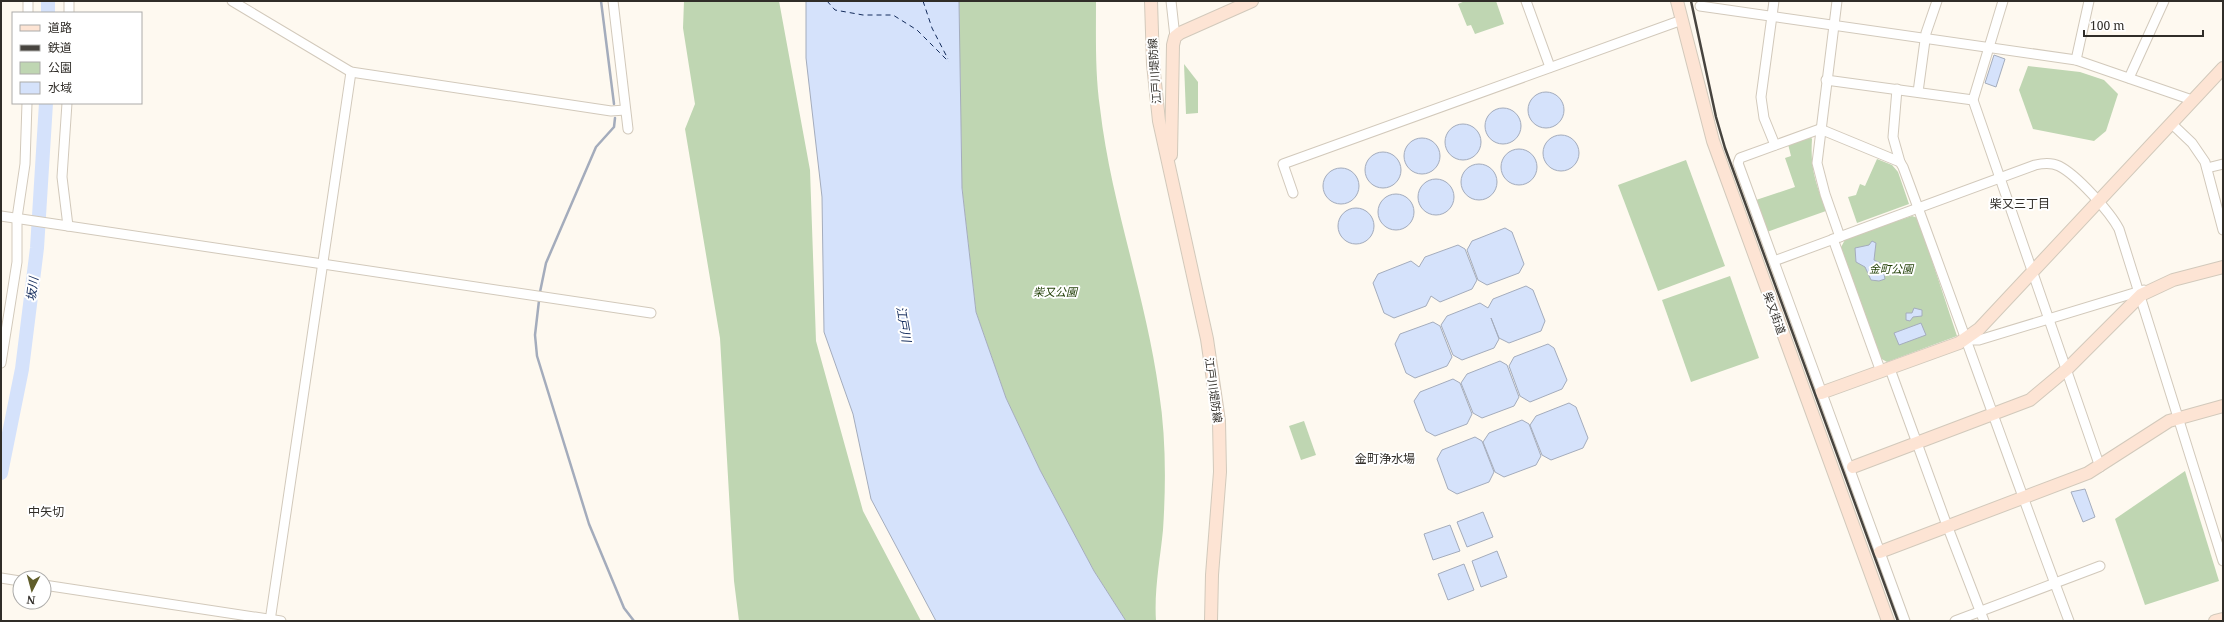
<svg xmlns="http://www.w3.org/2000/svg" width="2224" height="622" viewBox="0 0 2224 622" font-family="'Noto Serif','Noto Sans JP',serif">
  <rect width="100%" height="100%" fill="#fef9f0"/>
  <g fill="#bfd6b2">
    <polygon points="684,1 779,1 810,170 816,341 863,511 921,621 739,621 734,581 720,338 685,129 695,104 683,28"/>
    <path d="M959 1H1096C1096 37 1095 73 1100 108 1111 204 1146 296 1159 392 1166 437 1166 484 1163 530 1160 560 1154 590 1156 621H1126L1094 571 1040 470 1006 398 976 312 962 188Z"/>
    <polygon points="1465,1 1496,1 1504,24 1475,34 1471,25 1467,26 1458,4"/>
    <polygon points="1184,64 1198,82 1198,113 1186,114"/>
    <polygon points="2028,66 2080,72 2104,80 2118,94 2106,131 2094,141 2033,129 2019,90"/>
    <path d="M1810 136 1812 139C1810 169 1816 183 1826 211L1767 232 1756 200 1795 187 1785 158 1791 156 1788 144Z"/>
    <polygon points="1877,159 1892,165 1898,172 1909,204 1857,223 1848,197 1856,195 1860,184 1865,186"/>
    <polygon points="1686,160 1725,266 1658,291 1618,185"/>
    <polygon points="1912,216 1918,218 1957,336 1887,362 1880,358 1840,249 1846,238"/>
    <polygon points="1730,276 1759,358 1691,382 1662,300"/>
    <polygon points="1304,421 1316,455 1301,460 1289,426"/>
    <polygon points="2185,471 2219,581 2145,605 2115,519"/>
  </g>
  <g fill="#d5e2fb" stroke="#a4acbc">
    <polygon points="806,1 959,1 962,188 976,312 1006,398 1040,470 1094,571 1126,621 936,621 871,499 853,414 824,332 822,197 806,58"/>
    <polygon points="1994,55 2005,59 1996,87 1985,83"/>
    <circle cx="1546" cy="110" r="18"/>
    <circle cx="1503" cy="126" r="18"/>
    <circle cx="1463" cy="142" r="18"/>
    <circle cx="1561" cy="153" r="18"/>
    <circle cx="1422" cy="156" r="18"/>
    <circle cx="1519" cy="167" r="18"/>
    <circle cx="1383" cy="170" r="18"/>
    <circle cx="1479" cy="182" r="18"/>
    <circle cx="1341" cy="186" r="18"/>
    <circle cx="1436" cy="197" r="18"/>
    <circle cx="1396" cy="212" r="18"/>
    <circle cx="1356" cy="226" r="18"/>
    <polygon points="1505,228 1512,232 1524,264 1519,273 1487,285 1478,280 1467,250 1472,241"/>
    <polygon points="1872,241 1876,243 1874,260 1882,264 1885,279 1879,281 1871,280 1865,267 1856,262 1855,248 1869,245"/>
    <polygon points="1458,245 1465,249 1477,280 1472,289 1440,302 1431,296 1426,306 1394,318 1384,313 1373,283 1378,274 1411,261 1419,267 1425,257"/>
    <polygon points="1526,286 1533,290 1545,321 1541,331 1509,343 1499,338 1491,318 1499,339 1494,348 1462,360 1453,355 1441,325 1447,316 1480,303 1488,308 1493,299"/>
    <polygon points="1914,308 1922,310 1922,316 1913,317 1910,321 1906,320 1906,313 1912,313"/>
    <polygon points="1433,322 1440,326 1452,357 1447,366 1415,378 1406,373 1395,344 1400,334"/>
    <polygon points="1921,323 1926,335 1899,345 1894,333"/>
    <polygon points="1548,344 1554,348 1567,380 1562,389 1530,402 1520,396 1509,366 1514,357"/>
    <polygon points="1500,361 1507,365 1519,397 1514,406 1482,418 1473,413 1461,383 1467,374"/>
    <polygon points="1453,379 1460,383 1472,414 1467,424 1435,436 1426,431 1414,401 1420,392"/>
    <polygon points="1569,403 1576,407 1588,438 1583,448 1551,460 1542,455 1530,425 1536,416"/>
    <polygon points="1522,420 1529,424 1541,456 1536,465 1504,477 1495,472 1483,442 1489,433"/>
    <polygon points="1475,437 1482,441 1494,472 1489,482 1457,494 1448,489 1437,459 1442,450"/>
    <polygon points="2085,489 2095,517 2083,522 2071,492"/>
    <polygon points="1483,512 1493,537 1467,547 1457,522"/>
    <polygon points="1450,525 1460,551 1433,560 1424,534"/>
    <polygon points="1497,551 1507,577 1481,587 1472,561"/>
    <polygon points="1464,564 1474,590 1448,600 1438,574"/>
  </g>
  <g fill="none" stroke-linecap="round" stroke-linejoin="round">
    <g stroke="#a4acbc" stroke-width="2.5">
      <polyline points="601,1 614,104"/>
      <polyline points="615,118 614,127 596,147 546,263 540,292 535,335 537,356 589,524 624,608 634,621"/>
    </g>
    <g stroke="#d5e2fb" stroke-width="14">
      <polyline points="48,1 48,13"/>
      <polyline points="1,473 22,369 37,248 46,103"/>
    </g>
    <g stroke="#142c5c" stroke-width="1" stroke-dasharray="5 4" stroke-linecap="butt">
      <polyline points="827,1 835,10 863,15 893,15 917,30 949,62"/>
      <polyline points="923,1 932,28 948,59"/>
    </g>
    <defs>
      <g id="street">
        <polyline points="28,1 28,13"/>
        <polyline points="232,1 351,72 611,111 625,110"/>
        <polyline points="613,1 628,129"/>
        <polyline points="1171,1 1175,37"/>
        <polyline points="1526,1 1550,67"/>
        <polyline points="1774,1 1761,97 1764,118 1775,145"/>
        <polyline points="1837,1 1817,163 1825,194 1840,237"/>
        <polyline points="2003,1 1973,100 2100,467"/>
        <polyline points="1700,6 2076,60 2192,100"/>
        <polyline points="69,13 69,1"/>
        <polyline points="2076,60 2089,1"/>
        <polyline points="2129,78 2164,1"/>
        <polyline points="1826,80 1973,100"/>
        <polyline points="1897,89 1893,137 1900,162"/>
        <polyline points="1918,92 1926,33 1937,1"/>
        <polyline points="67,103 62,177 68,226"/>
        <polyline points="2171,123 2192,143 2205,162 2223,230"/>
        <polyline points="2207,168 2223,164"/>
        <polyline points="1293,193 1283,164 1682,20"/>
        <polyline points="1,216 651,313"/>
        <polyline points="1833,239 1881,372"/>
        <path d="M1774 261 2035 165C2043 163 2051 162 2059 166 2077 175 2110 212 2119 229L2223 561"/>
        <polyline points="1965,340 1979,340 2144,290"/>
        <polyline points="1,363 17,262 17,218 25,164 27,103"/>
        <polyline points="1890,369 1945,520 1984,621"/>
        <polyline points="1,578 20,581"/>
        <polyline points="44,585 281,621"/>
        <polyline points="270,621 351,72"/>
        <path d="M1905 621 1738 163 1740 158 1820 129 1900 162 1903 167C1959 318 2012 470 2069 621"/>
        <polyline points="1955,621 2100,566"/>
      </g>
      <g id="secondary">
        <polyline points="1151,1 1153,64 1159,121 1207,339 1219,421 1220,472 1212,575 1211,621"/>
        <polyline points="1677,1 1713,141 1888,621"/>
        <polyline points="1171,155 1173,45 1175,37 1180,33 1252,1"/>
        <polyline points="1821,393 1959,343 1979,329 2223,68"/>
        <polyline points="1853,467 2030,400 2067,369 2141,295 2173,280 2223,267"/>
        <polyline points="1880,552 2088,473 2169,421 2223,406"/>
        <polyline points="2215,621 2223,619"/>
      </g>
    </defs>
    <use href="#street" stroke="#d2c9bb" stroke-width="11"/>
    <use href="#secondary" stroke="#d2c9bb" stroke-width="14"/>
    <use href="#street" stroke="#fff" stroke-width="9"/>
    <use href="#secondary" stroke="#fde4d4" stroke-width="12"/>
    <polyline stroke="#47443f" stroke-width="2.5" points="1691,1 1716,117 1725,148 1898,621"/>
  </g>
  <g text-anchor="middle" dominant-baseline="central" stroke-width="4" stroke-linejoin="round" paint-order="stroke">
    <g font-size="11" fill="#302d28" stroke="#fff">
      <text transform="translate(1154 71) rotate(-94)">江戸川堤防線</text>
      <text transform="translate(1775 313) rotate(70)">柴又街道</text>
      <text transform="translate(1214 390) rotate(82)">江戸川堤防線</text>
    </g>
    <g font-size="11" font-style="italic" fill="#1e3d03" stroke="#fff">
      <text x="1891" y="268">金町公園</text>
      <text x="1055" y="291">柴又公園</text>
    </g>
    <g font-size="12" fill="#302d28" stroke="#fff">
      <text x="2020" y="203">柴又三丁目</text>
      <text x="1385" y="458">金町浄水場</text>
      <text x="46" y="511">中矢切</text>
    </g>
    <g font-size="12" font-style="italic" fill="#142c5c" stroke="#fff">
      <text transform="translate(32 289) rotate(-83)">坂川</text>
      <text transform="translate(904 324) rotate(80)">江戸川</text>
    </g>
  </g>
  <rect width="2224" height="622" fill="none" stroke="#302d28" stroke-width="4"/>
  <rect x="12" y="12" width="130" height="92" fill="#ffffff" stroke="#acaba9"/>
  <rect x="20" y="25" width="20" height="6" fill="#fde4d4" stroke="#acaba9"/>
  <text x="48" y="32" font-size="12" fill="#302d28">道路</text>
  <rect x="20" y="45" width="20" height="6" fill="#47443f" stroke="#acaba9"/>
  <text x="48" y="52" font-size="12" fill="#302d28">鉄道</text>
  <rect x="20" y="62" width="20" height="12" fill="#bfd6b2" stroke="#acaba9"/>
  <text x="48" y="72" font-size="12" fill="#302d28">公園</text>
  <rect x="20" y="82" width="20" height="12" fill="#d5e2fb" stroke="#acaba9"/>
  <text x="48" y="92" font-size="12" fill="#302d28">水域</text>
  <g transform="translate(32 590) rotate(186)"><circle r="19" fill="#ffffff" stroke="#acaba9"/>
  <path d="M0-3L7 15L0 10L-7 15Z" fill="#605d2a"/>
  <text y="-6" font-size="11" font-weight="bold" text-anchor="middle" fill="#302d28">N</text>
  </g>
  <path d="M2084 30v6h119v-6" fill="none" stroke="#302d28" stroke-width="2"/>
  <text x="2090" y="30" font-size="12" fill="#302d28" stroke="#ffffff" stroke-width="3" paint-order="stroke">100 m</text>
</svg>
